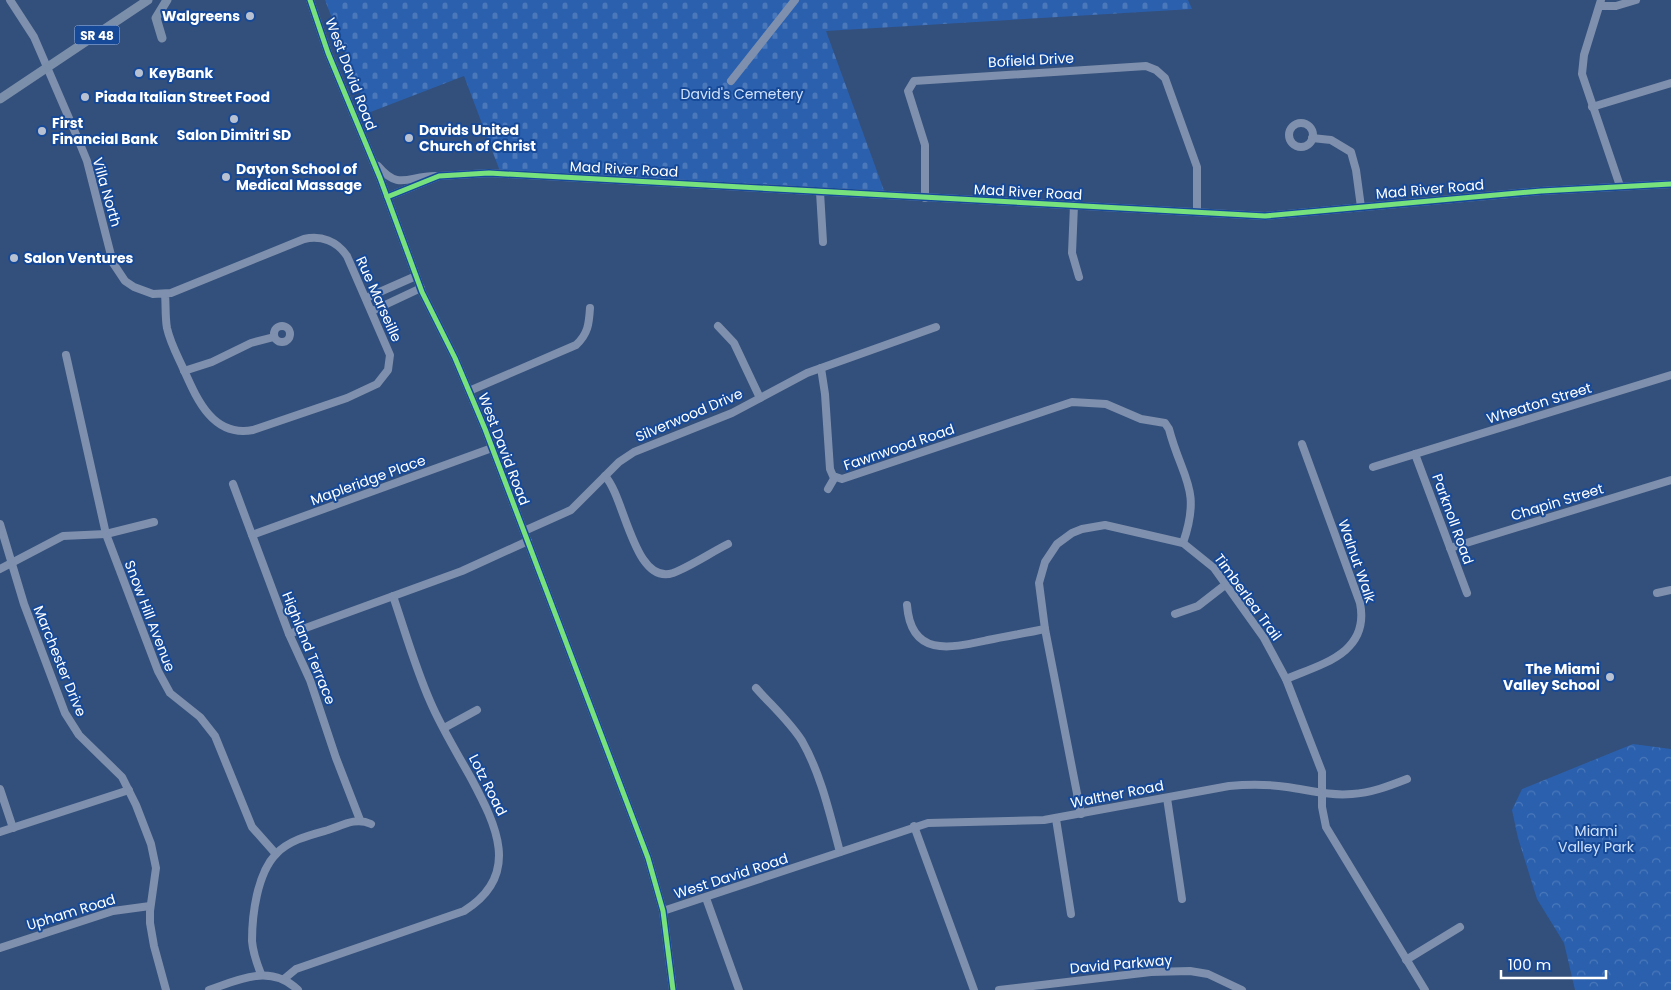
<svg xmlns="http://www.w3.org/2000/svg" width="1671" height="990" viewBox="0 0 1671 990" font-family="Poppins,sans-serif">
  <defs>
    <pattern id="cemetery-stones" width="16" height="16" patternUnits="userSpaceOnUse" patternTransform="scale(1.25)"><rect width="16" height="16" fill="#2a60ae"/><path d="M2 7V4a2 2 0 0 1 4 0v3zM10 15v-3a2 2 0 0 1 4 0v3z" fill="#4a78ba"/></pattern>
    <pattern id="park-crowns" width="20" height="18" patternUnits="userSpaceOnUse" patternTransform="scale(1.25)"><rect width="20" height="18" fill="#2a60ae"/><path d="M2 6a3 3 0 1 1 6 0M12 15a3 3 0 1 1 6 0" fill="none" stroke="#4a78ba"/></pattern>
  </defs>
  <rect width="100%" height="100%" fill="#334f7b"/>
  <polygon fill="url(#cemetery-stones)" points="325,0 1188,0 1192,9 826,31 886,196 501,174 464,76 368,113"/>
  <polygon fill="url(#park-crowns)" points="1633,744 1671,749 1671,990 1575,990 1564,943 1537,899 1518,838 1512,810 1522,789"/>
  <g fill="none" stroke-linecap="round" stroke-linejoin="round">
    <g stroke="#7e90ad" stroke-width="8">
      <path d="M10 0 34 37 78 139 87 161 113 263 125 281 134 287 153 294 171 293 304 239C321 235 337 241 347 256L390 355 388 370 377 384 347 398 253 430C212 438 196 397 183 368 177 355 170 342 167 328 165 317 166 305 165 294"/>
      <polyline points="310,0 328,53 380,178 422,292 455,358 485,429 648,858 663,911 673,990"/>
      <polyline points="1601,0 1584,55 1582,74 1620,186"/>
      <polyline points="1601,6 1616,6 1636,0"/>
      <polyline points="731,81 795,0"/>
      <polyline points="1592,107 1671,83"/>
      <circle cx="1301" cy="135" r="12"/>
      <polyline points="1312,138 1331,140 1351,152 1356,170 1361,207"/>
      <path d="M378 166C399 191 408 176 435 176"/>
      <polyline points="820,192 823,242"/>
      <polyline points="387,197 439,176 489,173 1265,216 1541,191 1671,184"/>
      <polyline points="925,198 925,145 908,91 914,81 1146,66 1156,70 1165,78 1197,167 1197,212"/>
      <polyline points="1074,205 1072,253 1079,277"/>
      <polyline points="366,298 416,276"/>
      <polyline points="372,311 421,288"/>
      <circle cx="282" cy="334" r="8"/>
      <polyline points="718,326 734,343 760,398"/>
      <polyline points="66,355 106,534 158,671 170,693 200,717 215,736 252,827 276,854"/>
      <path d="M821 368 825 394 830 469 833 476 842 479 1072 402 1106 404 1141 419 1165 423 1169 429C1182 479 1202 488 1183 543"/>
      <polyline points="184,371 212,362 251,343 274,337"/>
      <path d="M469 391 576 345C588 334 589 324 590 308"/>
      <polyline points="1415,454 1467,593"/>
      <polyline points="1373,467 1671,375"/>
      <path d="M605 476C625 497 634 586 673 573 691 566 710 553 728 544"/>
      <polyline points="233,484 289,634 310,680 336,758 360,820"/>
      <polyline points="828,489 835,477"/>
      <polyline points="0,524 24,604 65,713 79,735 122,777 136,805 151,844 156,868 150,911 150,923 154,946 166,990"/>
      <polyline points="524,531 571,510 619,462 634,452 732,413 807,373 936,327"/>
      <polyline points="252,535 492,448"/>
      <polyline points="1450,548 1671,480"/>
      <polyline points="0,569 63,536 106,534 154,522"/>
      <polyline points="1657,593 1671,590"/>
      <path d="M907 605C911 658 951 648 988 640 1007 636 1026 633 1045 629"/>
      <polyline points="1175,614 1198,606 1225,585"/>
      <polyline points="289,634 462,571 528,541"/>
      <path d="M1286 679C1322 664 1370 653 1360 603L1302 444"/>
      <path d="M756 688C771 705 790 722 802 741 821 774 830 815 840 852"/>
      <polyline points="444,728 477,710"/>
      <polyline points="0,789 13,828"/>
      <polyline points="1167,798 1182,899"/>
      <polyline points="1081,814 1045,629 1039,583 1045,562 1057,544 1072,533 1082,529 1105,525 1183,543 1214,568 1264,638 1286,679 1322,772 1322,807 1326,827 1425,990"/>
      <polyline points="1056,819 1071,914"/>
      <polyline points="914,826 974,990"/>
      <polyline points="0,832 129,790"/>
      <polyline points="706,898 739,990"/>
      <path d="M663 911 928 823 1044 820 1229 786C1249 784 1267 784 1287 787 1309 790 1329 796 1352 794 1371 793 1389 786 1407 779"/>
      <polyline points="0,948 113,911 150,906"/>
      <polyline points="1406,960 1460,927"/>
      <path d="M261 974C257 964 253 953 252 941 252 915 257 874 276 854 289 840 310 835 328 830 343 825 356 817 371 824"/>
      <path d="M284 979 296 969 464 911C522 875 496 825 471 778 457 753 441 727 430 701 415 667 405 631 393 596"/>
      <path d="M209 990C240 979 271 964 298 990"/>
      <polyline points="999,990 1151,972 1190,971 1208,974 1242,990"/>
    </g>
    <g stroke="#7b8fab" stroke-width="9">
      <polyline points="162,38 156,18 167,0"/>
      <polyline points="0,99 148,0"/>
    </g>
    <defs>
      <g id="cycleway">
        <polyline points="310,0 328,53 380,178 422,292 455,358 485,429 648,858 663,911 673,990"/>
        <polyline points="387,197 439,176 489,173 1265,216 1541,191 1671,184"/>
      </g>
    </defs>
    <use href="#cycleway" stroke="#164998" stroke-width="8"/>
    <use href="#cycleway" stroke="#77e17e" stroke-width="5"/>
  </g>
  <g fill="#b8c1d1" stroke="#164998" stroke-width="2">
    <circle cx="250" cy="16" r="5"/>
    <circle cx="139" cy="73" r="5"/>
    <circle cx="85" cy="97" r="5"/>
    <circle cx="234" cy="119" r="5"/>
    <circle cx="42" cy="131" r="5"/>
    <circle cx="409" cy="138" r="5"/>
    <circle cx="226" cy="177" r="5"/>
    <circle cx="14" cy="258" r="5"/>
    <circle cx="1610" cy="677" r="5"/>
  </g>
  <g text-anchor="middle" dominant-baseline="central" stroke-width="4" stroke-linejoin="round" paint-order="stroke">
    <rect fill="#164998" stroke="#b9c8e0" stroke-width="1" x="74.5" y="25.5" width="45" height="19" rx="4"/>
    <g font-size="12" font-weight="bold" fill="#fff">
      <text x="97" y="35">SR 48</text>
    </g>
    <g font-size="14" font-weight="bold" fill="#fff" stroke="#164998" text-anchor="start">
      <text x="240" y="16" text-anchor="end">Walgreens</text>
      <text x="149" y="73">KeyBank</text>
      <text x="95" y="97">Piada Italian Street Food</text>
      <text x="52" y="123">First<tspan x="52" dy="16">Financial Bank</tspan></text>
      <text x="419" y="130">Davids United<tspan x="419" dy="16">Church of Christ</tspan></text>
      <text x="234" y="135" text-anchor="middle">Salon Dimitri SD</text>
      <text x="236" y="169">Dayton School of<tspan x="236" dy="16">Medical Massage</tspan></text>
      <text x="24" y="258">Salon Ventures</text>
      <text x="1600" y="669" text-anchor="end">The Miami<tspan x="1600" dy="16">Valley School</tspan></text>
    </g>
    <g font-size="14" fill="#fff" stroke="#164998">
      <text transform="translate(1031 60) rotate(-3)">Bofield Drive</text>
      <text transform="translate(351 74) rotate(69)">West David Road</text>
      <text transform="translate(624 169) rotate(3)">Mad River Road</text>
      <text transform="translate(1430 189) rotate(-5)">Mad River Road</text>
      <text transform="translate(107 192) rotate(74)">Villa North</text>
      <text transform="translate(1028 192) rotate(3)">Mad River Road</text>
      <text transform="translate(379 299) rotate(66)">Rue Marseille</text>
      <text transform="translate(1539 403) rotate(-17)">Wheaton Street</text>
      <text transform="translate(689 415) rotate(-23)">Silverwood Drive</text>
      <text transform="translate(899 447) rotate(-19)">Fawnwood Road</text>
      <text transform="translate(504 449) rotate(69)">West David Road</text>
      <text transform="translate(368 480) rotate(-20)">Mapleridge Place</text>
      <text transform="translate(1557 502) rotate(-17)">Chapin Street</text>
      <text transform="translate(1453 519) rotate(70)">Parknoll Road</text>
      <text transform="translate(1357 561) rotate(71)">Walnut Walk</text>
      <text transform="translate(1248 597) rotate(54)">Timberlea Trail</text>
      <text transform="translate(150 616) rotate(69)">Snow Hill Avenue</text>
      <text transform="translate(309 648) rotate(68)">Highland Terrace</text>
      <text transform="translate(60 661) rotate(68)">Marchester Drive</text>
      <text transform="translate(488 785) rotate(63)">Lotz Road</text>
      <text transform="translate(1117 794) rotate(-11)">Walther Road</text>
      <text transform="translate(731 876) rotate(-18)">West David Road</text>
      <text transform="translate(71 912) rotate(-17)">Upham Road</text>
      <text transform="translate(1121 964) rotate(-5)">David Parkway</text>
    </g>
    <g font-size="14" fill="#d0e2fc" stroke="#164998">
      <text x="742" y="94">David's Cemetery</text>
      <text x="1596" y="831">Miami<tspan x="1596" dy="16">Valley Park</tspan></text>
    </g>
  </g>
  <path d="M1501 970v8h105v-8" fill="none" stroke="#ffffff" stroke-width="2.5"/>
  <text x="1508" y="970" font-size="15" fill="#ffffff" stroke="#164998" stroke-width="4" paint-order="stroke">100 m</text>
</svg>
